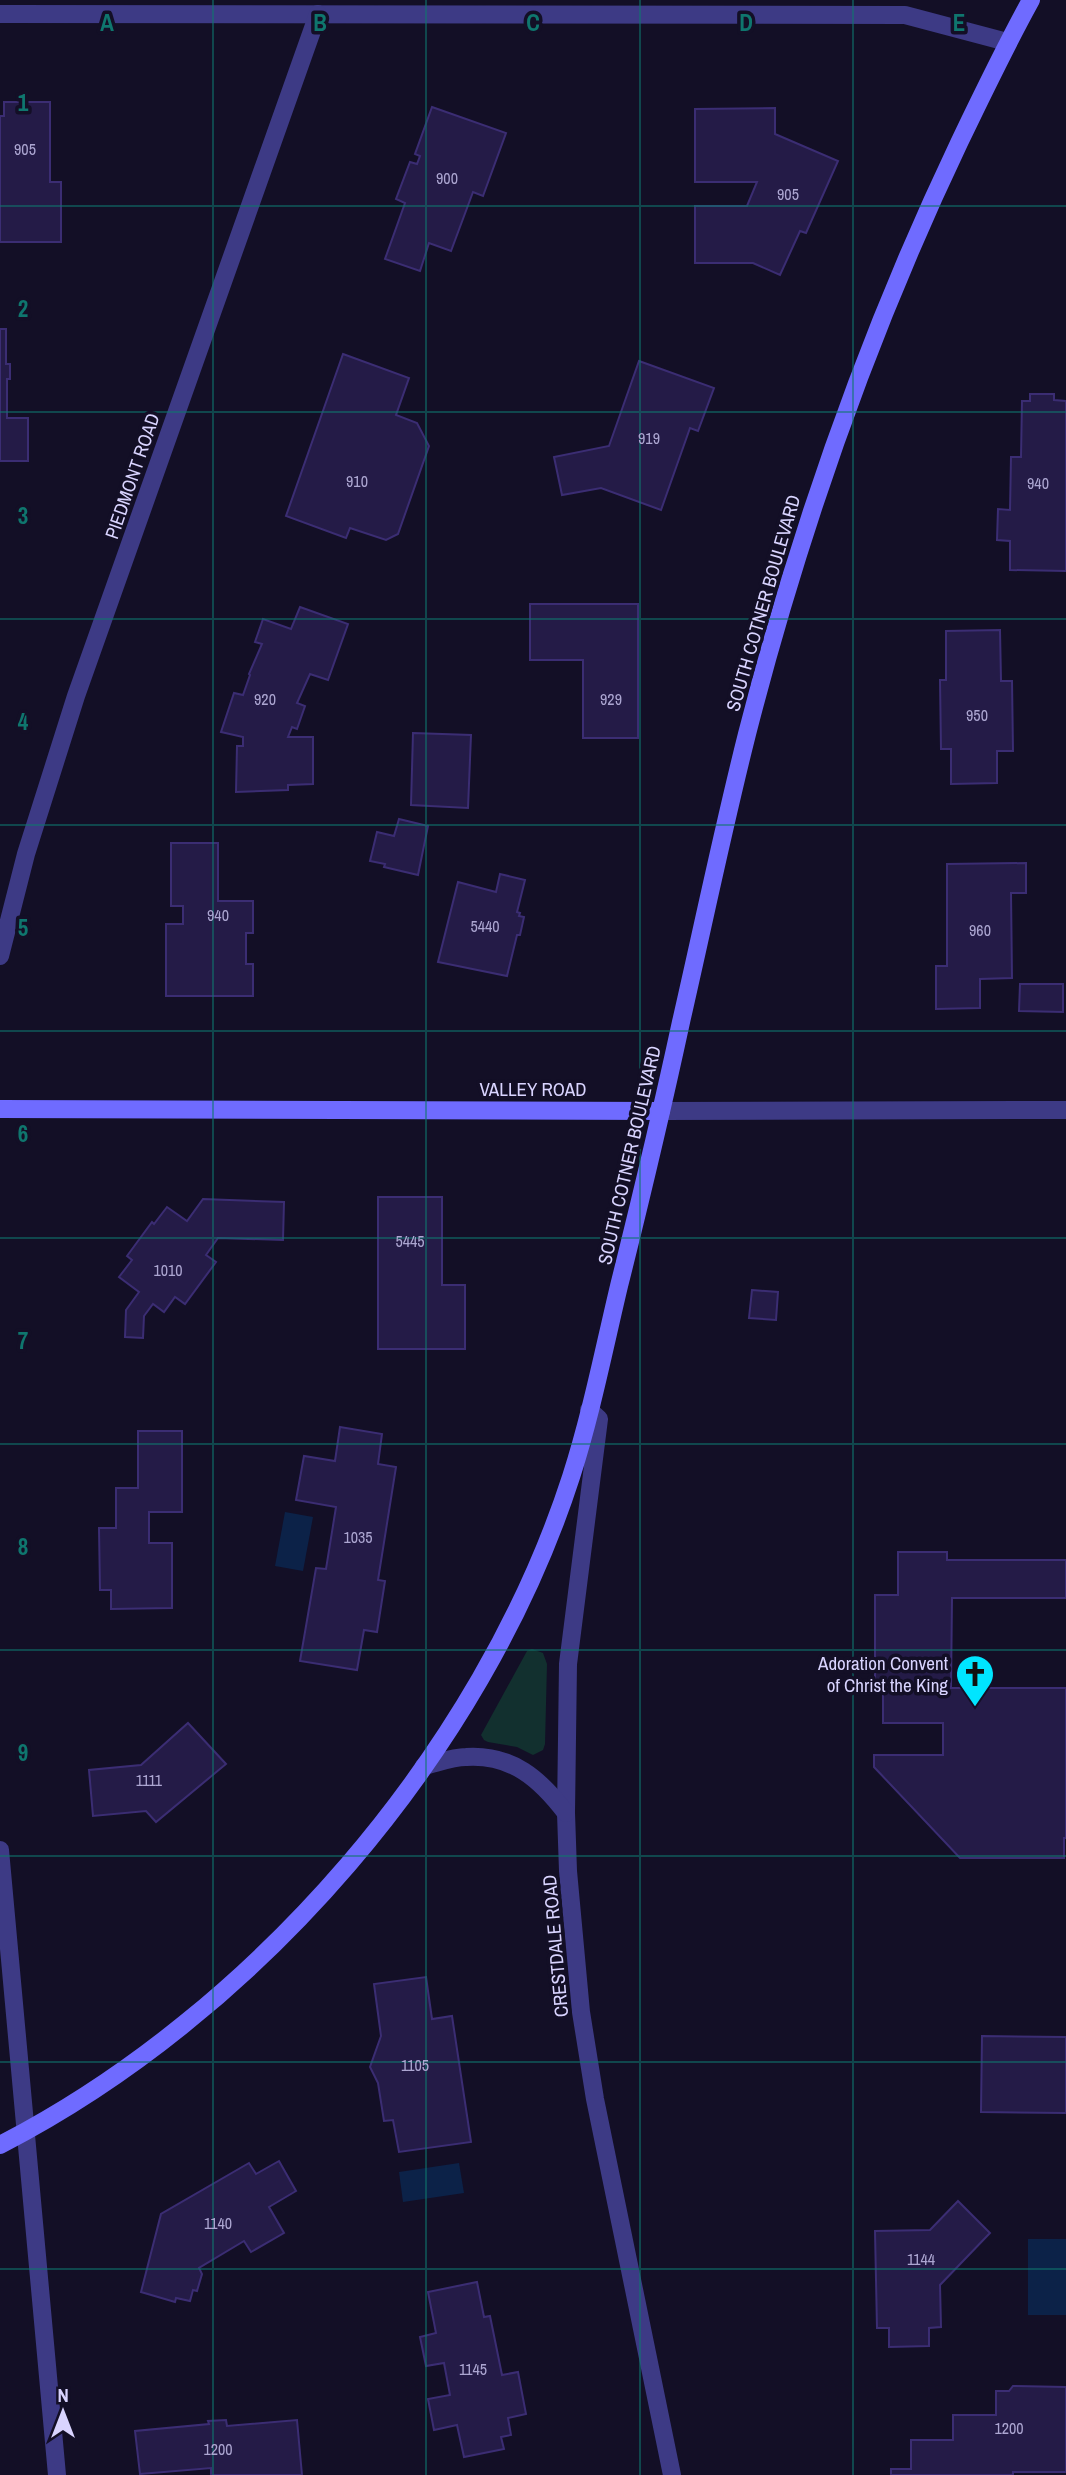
<svg xmlns="http://www.w3.org/2000/svg" width="1066" height="2475" viewBox="0 0 1066 2475" font-family="'Archivo Narrow',sans-serif">
  <rect width="100%" height="100%" fill="#130f26"/>
  <polygon fill="#12302f" points="532,1649 543,1653 547,1664 545,1744 543,1750 533,1755 517,1747 488,1742 484,1740 481,1735 527,1651"/>
  <g fill="#0c2248">
    <polygon points="285,1512 313,1517 303,1571 275,1566"/>
    <polygon points="459,2163 464,2193 403,2202 399,2172"/>
    <rect x="1028" y="2239" width="38" height="76"/>
  </g>
  <g fill="#241b47" stroke="#3b2d73" stroke-width="2">
    <polygon points="4,102 50,102 50,182 61,182 61,242 0,242 0,116 4,116"/>
    <polygon points="432,107 506,133 483,196 473,192 451,251 429,243 420,271 385,259 405,203 396,199 410,162 417,164 420,156 415,154"/>
    <polygon points="775,108 775,134 838,161 806,233 800,231 780,275 753,263 695,263 695,206 747,206 757,182 695,182 695,109"/>
    <polygon points="0,329 6,329 6,364 10,364 10,379 7,379 7,418 28,418 28,461 0,461"/>
    <polygon points="343,354 409,378 396,415 417,423 429,446 398,534 386,540 350,528 346,538 286,516"/>
    <polygon points="639,361 714,388 698,431 690,428 661,510 601,488 562,495 554,457 609,446"/>
    <polygon points="1030,394 1054,394 1054,400 1066,401 1066,571 1010,570 1010,541 997,540 998,509 1010,510 1011,457 1021,457 1022,401 1030,401"/>
    <polygon points="530,604 638,604 638,738 583,738 583,660 530,660"/>
    <polygon points="300,607 348,624 328,680 310,674 297,703 305,706 297,729 292,727 288,737 313,737 313,784 288,785 288,790 236,792 237,746 243,746 243,737 221,732 234,693 243,695 250,675 249,674 262,644 255,642 263,619 291,629"/>
    <polygon points="1000,630 1001,681 1012,681 1013,751 997,751 997,783 951,784 951,749 941,749 940,680 946,680 946,631"/>
    <polygon points="413,733 471,735 468,808 411,805"/>
    <polygon points="399,819 428,826 418,875 384,867 385,864 370,861 377,832 394,836"/>
    <polygon points="171,843 218,843 218,901 253,901 253,933 246,933 246,964 253,964 253,996 166,996 166,924 183,924 183,906 171,906"/>
    <polygon points="1026,863 1026,893 1011,893 1012,978 980,979 980,1008 936,1009 936,966 947,966 947,864"/>
    <polygon points="500,874 525,880 517,912 520,913 519,916 524,917 520,935 517,935 507,976 438,962 458,882 496,892"/>
    <polygon points="1020,984 1063,984 1063,1012 1019,1011"/>
    <polygon points="378,1197 442,1197 442,1285 465,1285 465,1349 378,1349"/>
    <polygon points="203,1199 284,1202 283,1240 218,1238 206,1255 216,1262 185,1304 175,1297 164,1312 153,1304 144,1316 143,1338 125,1337 126,1310 139,1292 119,1277 132,1260 127,1256 152,1222 154,1224 167,1207 187,1221"/>
    <polygon points="752,1290 778,1292 776,1320 749,1318"/>
    <polygon points="340,1427 382,1434 378,1464 396,1467 378,1580 385,1581 377,1632 364,1630 357,1670 300,1661 316,1568 326,1569 336,1507 296,1500 304,1456 335,1461"/>
    <polygon points="138,1431 182,1431 182,1512 149,1512 149,1543 172,1543 172,1608 111,1609 111,1590 100,1590 99,1528 116,1528 116,1488 138,1488"/>
    <polygon points="898,1552 947,1552 947,1560 1066,1560 1066,1598 952,1598 951,1688 1066,1688 1066,1838 1064,1838 1064,1858 960,1858 874,1767 874,1755 943,1755 943,1723 883,1723 883,1693 875,1693 875,1595 898,1595"/>
    <polygon points="188,1723 226,1764 156,1822 146,1811 93,1816 89,1770 141,1765"/>
    <polygon points="426,1977 432,2019 452,2016 471,2142 399,2152 393,2120 384,2121 378,2083 370,2067 381,2036 374,1984"/>
    <polygon points="982,2036 1066,2037 1066,2113 981,2112"/>
    <polygon points="279,2161 296,2191 269,2207 284,2233 251,2252 244,2241 199,2268 202,2274 197,2291 193,2290 190,2301 176,2298 175,2302 141,2292 161,2214 249,2163 256,2174"/>
    <polygon points="958,2201 990,2233 940,2285 941,2327 929,2328 929,2346 889,2347 889,2328 877,2328 875,2231 930,2230"/>
    <polygon points="477,2282 484,2317 490,2316 502,2375 518,2372 526,2414 508,2418 511,2435 501,2437 504,2449 464,2457 457,2425 434,2430 428,2399 450,2395 444,2363 426,2366 420,2337 436,2333 428,2292"/>
    <polygon points="1013,2386 1066,2387 1066,2472 1013,2472 1013,2475 891,2475 891,2469 911,2469 911,2440 953,2440 953,2415 996,2415 996,2391 1009,2391"/>
    <polygon points="226,2420 227,2426 297,2420 302,2475 211,2475 211,2468 140,2474 135,2431 209,2424 208,2421"/>
  </g>
  <g fill="none" stroke-linecap="round" stroke-linejoin="round">
    <g stroke="#3d3a85" stroke-width="18">
      <polyline points="0,14 905,15 1007,42"/>
      <polyline points="0,956 26,854 76,696 318,14"/>
      <polyline points="661,1111 1066,1110"/>
      <polyline points="589,1410 599,1419 568,1664 566,1813 568,1871 581,2012 595,2099 672,2475"/>
      <path d="M424 1766C437 1763 453 1757 466 1757 512 1754 540 1779 566 1813"/>
      <polyline points="0,1850 57,2475"/>
    </g>
    <g stroke="#6f6bff" stroke-width="18">
      <polyline points="0,1109 661,1111"/>
      <path d="M0 2145C256 2013 482 1752 571 1477 591 1415 604 1349 619 1286 641 1198 662 1110 681 1022 703 926 723 829 747 734 799 531 869 332 959 143 982 95 1005 47 1031 0"/>
    </g>
  </g>
  <path fill="none" stroke="#0f766e" stroke-width="2" stroke-opacity="0.55" d="M213 0V2475M426 0V2475M640 0V2475M853 0V2475M0 206H1066M0 412H1066M0 619H1066M0 825H1066M0 1031H1066M0 1238H1066M0 1444H1066M0 1650H1066M0 1856H1066M0 2062H1066M0 2269H1066"/>
  <defs>
    <symbol id="church-pin" viewBox="-11 -11 22 30"><path d="M0 17L-7.5 6A9.5 9.5 0 1 1 7.5 6Z" fill="#00e5ff" stroke="#130f26"/><path d="M-1.2-6h2.4v3.5h3.3v2.4h-3.3V6h-2.4V-.1h-3.3v-2.4h3.3Z" fill="#111"/></symbol>
  </defs>
  <g fill-rule="evenodd">
    <use href="#church-pin" x="953" y="1652" width="44" height="60"/>
  </g>
  <g text-anchor="middle" dominant-baseline="central" stroke-width="7" stroke-linejoin="round" paint-order="stroke">
    <g font-size="16" fill="#aca6d1">
      <text x="25" y="149">905</text>
      <text x="447" y="178">900</text>
      <text x="788" y="194">905</text>
      <text x="649" y="438">919</text>
      <text x="357" y="481">910</text>
      <text x="1038" y="483">940</text>
      <text x="265" y="699">920</text>
      <text x="611" y="699">929</text>
      <text x="977" y="715">950</text>
      <text x="218" y="915">940</text>
      <text x="485" y="926">5440</text>
      <text x="980" y="930">960</text>
      <text x="410" y="1241">5445</text>
      <text x="168" y="1270">1010</text>
      <text x="358" y="1537">1035</text>
      <text x="149" y="1780">1111</text>
      <text x="415" y="2065">1105</text>
      <text x="218" y="2223">1140</text>
      <text x="921" y="2259">1144</text>
      <text x="473" y="2369">1145</text>
      <text x="1009" y="2428">1200</text>
      <text x="218" y="2449">1200</text>
    </g>
    <g font-size="19" fill="#d9d4ff" stroke="#130f26">
      <text transform="translate(132 476) rotate(-71)">PIEDMONT ROAD</text>
      <text transform="translate(763 603) rotate(-74)">SOUTH COTNER BOULEVARD</text>
      <text x="533" y="1089">VALLEY ROAD</text>
      <text transform="translate(629 1155) rotate(-77)">SOUTH COTNER BOULEVARD</text>
      <text transform="translate(555 1946) rotate(-95)">CRESTDALE ROAD</text>
    </g>
    <g font-size="19" fill="#d9d4ff" stroke="#130f26" text-anchor="end">
      <text x="948" y="1663">Adoration Convent<tspan x="948" dy="22">of Christ the King</tspan></text>
    </g>
  </g>
  <g font-size="23" text-anchor="middle" font-weight="bold" fill="#0f766e" stroke="#130f26" stroke-width="7" stroke-linejoin="round" paint-order="stroke">
    <text x="107" y="31">A</text>
    <text x="320" y="31">B</text>
    <text x="533" y="31">C</text>
    <text x="746" y="31">D</text>
    <text x="959" y="31">E</text>
    <text x="23" y="111">1</text>
    <text x="23" y="317">2</text>
    <text x="23" y="524">3</text>
    <text x="23" y="730">4</text>
    <text x="23" y="936">5</text>
    <text x="23" y="1142">6</text>
    <text x="23" y="1349">7</text>
    <text x="23" y="1555">8</text>
    <text x="23" y="1761">9</text>
  </g>
  <g transform="translate(63 2412)" stroke="#130f26" stroke-width="5" paint-order="stroke">
  <path d="M0-5L12 26L0 18L-12 26Z" fill="#d9d4ff"/>
  <text y="-10" font-size="19" font-weight="bold" text-anchor="middle" fill="#d9d4ff">N</text>
  </g>
</svg>
